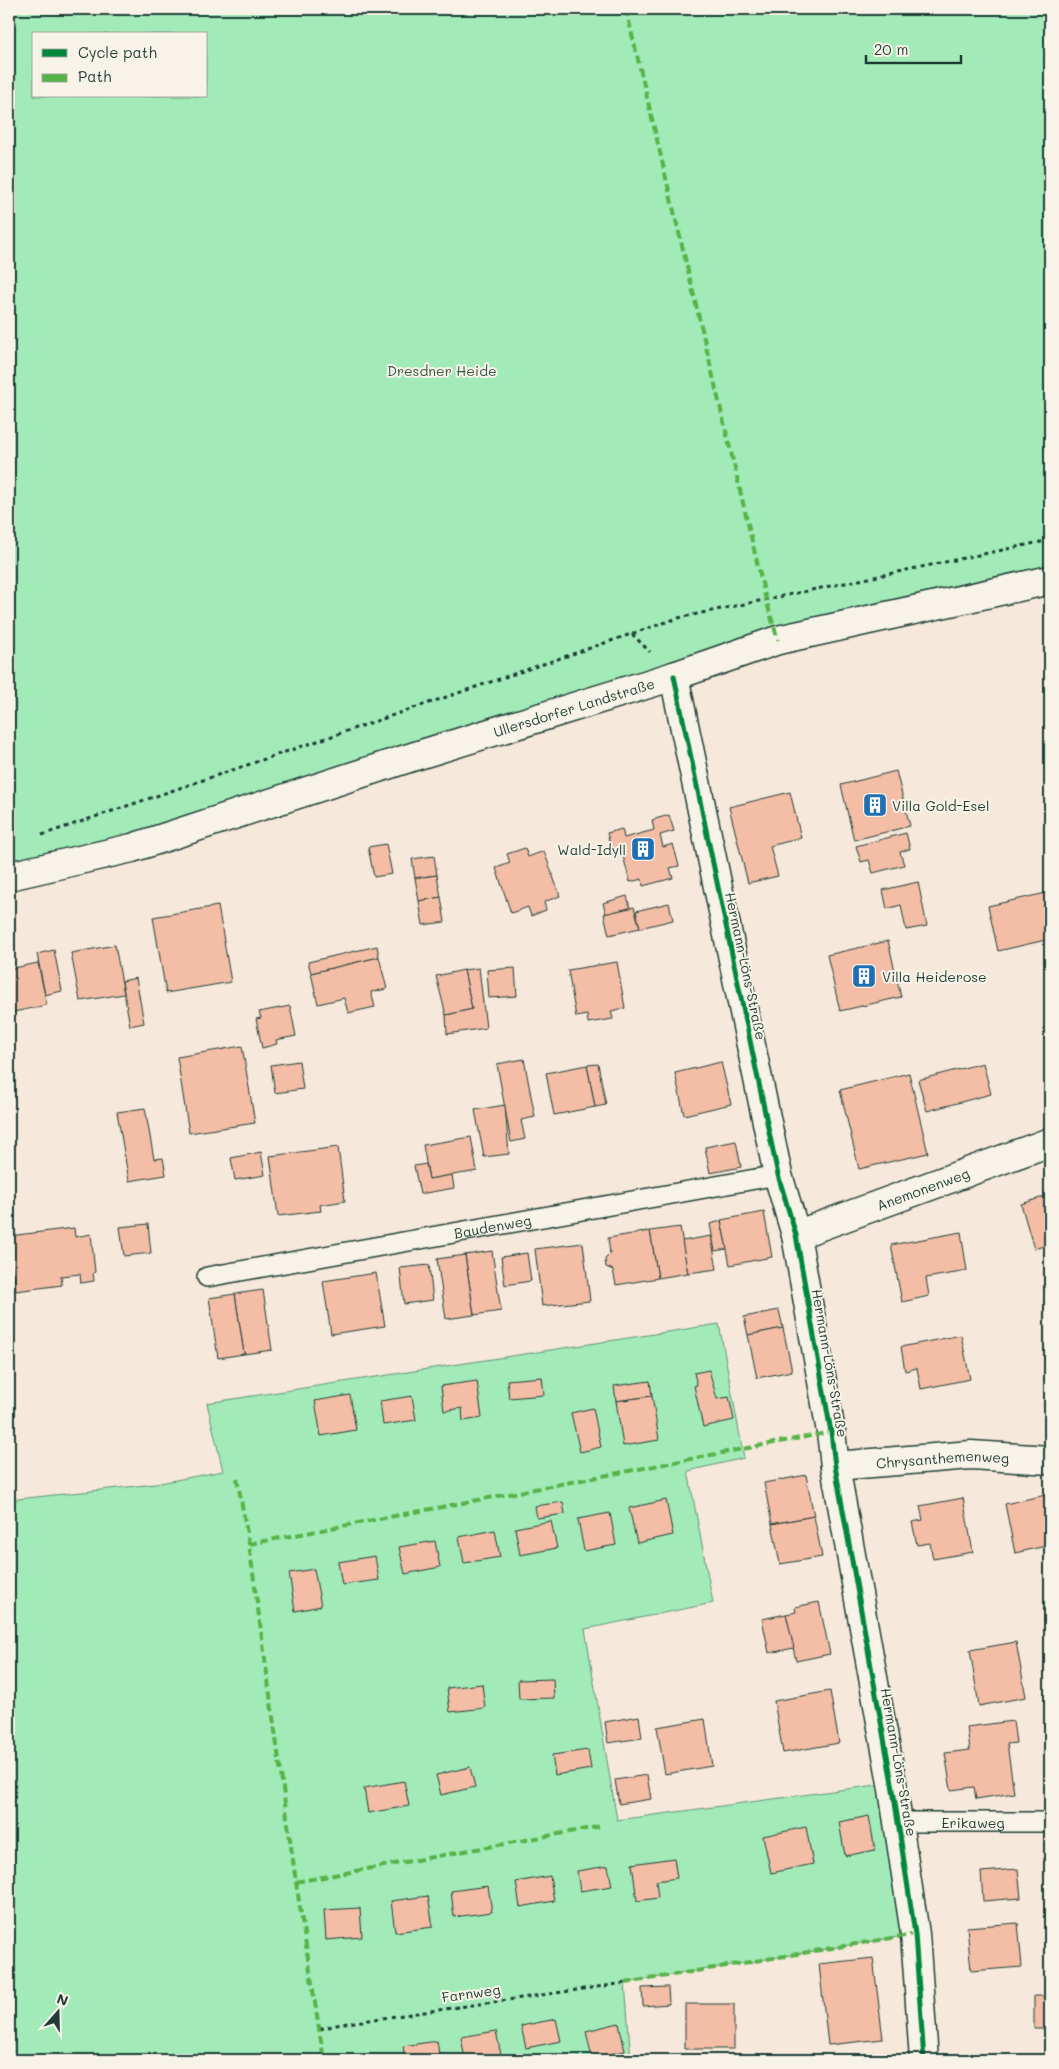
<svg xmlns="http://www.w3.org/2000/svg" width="1059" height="2069" viewBox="0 0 1059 2069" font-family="Mali,sans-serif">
  <rect width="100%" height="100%" fill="#f6e8db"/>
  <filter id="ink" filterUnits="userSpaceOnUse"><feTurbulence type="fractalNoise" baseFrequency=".02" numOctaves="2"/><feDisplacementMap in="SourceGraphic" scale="10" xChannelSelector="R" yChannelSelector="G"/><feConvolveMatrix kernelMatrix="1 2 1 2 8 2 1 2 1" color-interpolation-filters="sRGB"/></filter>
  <g filter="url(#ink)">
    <g fill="#a2ebb9" stroke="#609476" fill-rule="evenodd">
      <path d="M9 9H1050V577L778 640 115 844 9 860ZM34 34H206V96H34Z"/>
      <polygon points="719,1324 744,1458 688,1471 713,1603 585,1629 617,1820 892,1783 915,1934 625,1983 631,2060 9,2060 9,1500 155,1484 223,1471 207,1403"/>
    </g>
    <g fill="#f3bda6" stroke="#1f3d34">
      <polygon points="896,771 910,826 854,840 841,785"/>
      <polygon points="790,792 801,838 770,846 778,876 748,883 729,807"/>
      <polygon points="669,815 674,831 660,835 663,847 673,844 679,866 670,868 673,878 643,886 642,879 630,882 622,852 613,854 607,833 622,829 624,838 654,830 652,820"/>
      <polygon points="906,833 910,849 900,852 904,865 873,873 869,860 861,862 856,846"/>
      <polygon points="386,844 392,874 374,877 368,847"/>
      <polygon points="525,848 528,857 544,851 560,896 544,902 546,910 531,916 528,907 511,913 496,868 510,863 507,854"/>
      <polygon points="434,856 437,875 415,878 412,859"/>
      <polygon points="437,875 441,897 419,901 415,878"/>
      <polygon points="918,882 927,926 906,930 901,905 887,909 883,890"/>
      <polygon points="1046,893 1050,912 1050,939 998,951 988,906"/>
      <polygon points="627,896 630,908 606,914 603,903"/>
      <polygon points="441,897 445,922 423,925 419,901"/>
      <polygon points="669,903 673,920 640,928 636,911"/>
      <polygon points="218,906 231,982 166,993 153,917"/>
      <polygon points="634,907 640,928 609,935 604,914"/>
      <polygon points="888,941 901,997 840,1011 827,955"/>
      <polygon points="115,945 124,994 80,1001 71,953"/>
      <polygon points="377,946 379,957 311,973 308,962"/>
      <polygon points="54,950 62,991 45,995 37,954"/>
      <polygon points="379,957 387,989 371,992 375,1007 348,1013 344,998 318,1004 311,973"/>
      <polygon points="617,962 625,1008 611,1011 613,1019 588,1023 587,1015 576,1017 568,970"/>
      <polygon points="38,963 47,1005 9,1013 9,969"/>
      <polygon points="479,968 486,1028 447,1034 446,1015 472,1009 464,970"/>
      <polygon points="515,968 517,996 489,998 487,970"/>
      <polygon points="464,970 472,1009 446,1015 436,976"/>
      <polygon points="136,978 144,1023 130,1026 122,981"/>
      <polygon points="290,1006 296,1036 276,1040 277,1044 262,1048 256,1019 261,1018 259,1012"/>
      <polygon points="242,1046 255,1123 189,1133 177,1057"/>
      <polygon points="524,1059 535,1117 521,1120 525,1139 511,1142 497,1064"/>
      <polygon points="299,1061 303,1089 275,1093 271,1065"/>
      <polygon points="721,1062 731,1104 684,1115 675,1073"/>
      <polygon points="983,1063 991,1094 927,1111 918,1080"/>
      <polygon points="598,1064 606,1105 595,1107 587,1065"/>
      <polygon points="587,1065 595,1107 554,1115 546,1073"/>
      <polygon points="909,1073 928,1153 859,1169 840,1090"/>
      <polygon points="505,1105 509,1154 484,1157 475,1110"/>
      <polygon points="145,1108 154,1159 163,1158 166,1175 129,1181 117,1112"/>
      <polygon points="471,1137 477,1171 429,1179 423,1145"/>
      <polygon points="736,1141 741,1167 710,1173 705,1147"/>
      <polygon points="338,1147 345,1201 320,1205 321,1211 278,1216 270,1156"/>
      <polygon points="261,1152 265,1175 235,1180 231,1158"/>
      <polygon points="426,1164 429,1179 452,1175 454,1188 420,1194 414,1166"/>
      <polygon points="1050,1195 1050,1244 1034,1249 1021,1204"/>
      <polygon points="764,1212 772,1257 730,1265 721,1220"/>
      <polygon points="721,1221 727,1249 715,1251 710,1224"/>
      <polygon points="148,1224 151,1253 124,1256 120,1227"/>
      <polygon points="680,1227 688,1273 658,1278 650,1231"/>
      <polygon points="74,1228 75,1237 91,1234 95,1272 93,1273 94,1281 81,1283 80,1274 61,1276 62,1285 16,1291 9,1236"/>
      <polygon points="650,1231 658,1278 616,1285 613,1270 606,1267 605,1259 610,1254 608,1238"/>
      <polygon points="961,1232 967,1271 926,1278 929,1296 902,1302 891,1245"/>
      <polygon points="711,1236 717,1269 688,1273 682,1241"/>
      <polygon points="583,1243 590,1301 542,1306 535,1249"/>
      <polygon points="492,1251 501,1311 474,1315 465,1255"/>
      <polygon points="527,1253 531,1281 505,1285 501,1257"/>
      <polygon points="465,1255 474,1315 446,1319 437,1259"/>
      <polygon points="429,1265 433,1300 404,1304 400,1268"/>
      <polygon points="376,1273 385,1326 331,1334 323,1281"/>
      <polygon points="263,1290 272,1350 244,1354 235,1294"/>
      <polygon points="235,1294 244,1354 218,1358 209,1298"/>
      <polygon points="779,1310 783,1328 748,1335 744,1317"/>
      <polygon points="783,1328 792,1371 757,1378 748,1335"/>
      <polygon points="961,1335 970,1379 921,1389 917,1368 905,1371 901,1347"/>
      <polygon points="709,1370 717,1399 729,1397 734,1420 703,1427 694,1386 697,1385 694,1373"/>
      <polygon points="542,1377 544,1395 509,1398 507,1380"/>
      <polygon points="477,1381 482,1418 463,1421 462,1408 444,1411 441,1386"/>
      <polygon points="650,1381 652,1396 616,1401 614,1386"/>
      <polygon points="350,1395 356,1430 321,1436 315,1401"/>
      <polygon points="412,1396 416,1420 383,1425 380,1401"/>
      <polygon points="652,1396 659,1440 623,1446 616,1401"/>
      <polygon points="593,1408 601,1447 580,1452 571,1413"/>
      <polygon points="806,1475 814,1516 772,1524 764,1483"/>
      <polygon points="1050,1494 1050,1545 1015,1553 1005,1504"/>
      <polygon points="963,1498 973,1552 933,1559 930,1543 917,1545 912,1522 923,1520 920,1506"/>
      <polygon points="666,1500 673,1535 637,1543 629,1508"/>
      <polygon points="563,1502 565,1514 537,1518 535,1506"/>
      <polygon points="610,1513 616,1545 584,1551 578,1519"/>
      <polygon points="814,1516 822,1557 780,1564 772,1524"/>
      <polygon points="551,1521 557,1548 520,1555 515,1528"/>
      <polygon points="495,1530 500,1557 464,1563 459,1537"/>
      <polygon points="435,1541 440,1567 405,1574 399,1547"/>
      <polygon points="375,1556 379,1580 342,1585 338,1562"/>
      <polygon points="314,1569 321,1606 295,1611 289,1573"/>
      <polygon points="819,1602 830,1654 796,1661 786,1614 796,1612 795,1607"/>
      <polygon points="786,1614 794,1648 769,1653 762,1619"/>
      <polygon points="1016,1642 1026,1697 979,1706 970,1650"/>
      <polygon points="553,1679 554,1698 519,1699 518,1680"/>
      <polygon points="482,1684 485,1708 450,1712 447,1688"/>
      <polygon points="830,1691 839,1743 783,1753 774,1701"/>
      <polygon points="639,1716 642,1738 608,1743 605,1722"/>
      <polygon points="705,1719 712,1766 665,1774 657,1727"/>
      <polygon points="1013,1721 1016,1743 1007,1744 1014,1793 976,1799 974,1787 951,1790 945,1753 970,1750 967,1727"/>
      <polygon points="588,1750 591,1769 555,1775 552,1755"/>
      <polygon points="470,1767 475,1787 441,1795 436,1775"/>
      <polygon points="647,1775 651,1799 619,1804 615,1780"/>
      <polygon points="404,1781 409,1806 368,1813 364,1788"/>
      <polygon points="869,1816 875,1850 845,1856 839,1822"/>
      <polygon points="806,1827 813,1864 771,1873 763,1836"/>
      <polygon points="674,1858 677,1878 656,1881 658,1898 637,1901 632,1864"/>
      <polygon points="608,1866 612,1886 580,1891 577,1871"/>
      <polygon points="1018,1869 1021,1898 983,1901 981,1872"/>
      <polygon points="550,1876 554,1901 520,1907 516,1882"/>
      <polygon points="488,1886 492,1912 454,1917 451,1891"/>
      <polygon points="428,1896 433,1927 395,1932 391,1901"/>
      <polygon points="360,1908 362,1937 326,1940 324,1910"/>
      <polygon points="1018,1923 1022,1967 971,1971 967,1927"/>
      <polygon points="873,1958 883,2039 828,2045 819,1964"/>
      <polygon points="668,1987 669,2004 643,2006 642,1988"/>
      <polygon points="1034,1996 1050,1996 1050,2053 1047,2053 1047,2029 1034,2029"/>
      <rect x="685" y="2004" width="49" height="45"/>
      <polygon points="556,2019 561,2041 526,2048 521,2026"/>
      <polygon points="619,2023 625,2051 592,2058 586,2031"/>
      <polygon points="496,2031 501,2055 465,2060 461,2037"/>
      <polygon points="437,2041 440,2060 405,2060 403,2046"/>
    </g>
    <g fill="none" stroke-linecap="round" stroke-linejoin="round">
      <defs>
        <g id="service">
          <path id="s1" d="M207 1277 778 1175"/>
          <path id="s2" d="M897 1822H1050"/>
        </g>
        <g id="minor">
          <polyline points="674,676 778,1175 796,1235 831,1432 835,1466 892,1783 915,1934 924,2060"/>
          <path id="s3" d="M796 1235 1050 1142"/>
          <path id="s4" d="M835 1466 971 1455 1050 1460"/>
        </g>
        <g id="secondary">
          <path id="s5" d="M9 876 132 848 412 757 674 676 778 640 1050 580"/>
        </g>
      </defs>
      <use href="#service" stroke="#1f3d34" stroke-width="22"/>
      <use href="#minor" stroke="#1f3d34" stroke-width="31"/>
      <use href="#secondary" stroke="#1f3d34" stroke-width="31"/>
      <g stroke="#1f3d34" stroke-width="3" stroke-dasharray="4 4" stroke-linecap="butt">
        <polyline points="632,634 650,652"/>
        <polyline points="42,835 678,618 1050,540"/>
        <polyline points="320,2029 341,2024 625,1983"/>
      </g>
      <use href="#service" stroke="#f7f3e8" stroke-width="19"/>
      <use href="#minor" stroke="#f7f3e8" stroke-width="28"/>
      <use href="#secondary" stroke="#f7f3e8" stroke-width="28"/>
      <g stroke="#55b346" stroke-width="4" stroke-dasharray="8 4" stroke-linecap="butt">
        <polyline points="626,9 766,600 778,640"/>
        <polyline points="237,1478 249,1544 296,1882 324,2060"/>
        <polyline points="249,1544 831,1432"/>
        <polyline points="296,1882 602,1826"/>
        <polyline points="625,1983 915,1934"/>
      </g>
      <defs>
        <polyline id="cycleway" points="674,676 778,1175 796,1235 831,1432 835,1466 892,1783 915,1934 924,2060"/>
      </defs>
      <use href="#cycleway" stroke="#f7f3e8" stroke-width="8"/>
      <use href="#cycleway" stroke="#00873e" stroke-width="5"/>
    </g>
  </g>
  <defs>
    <symbol id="building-square" viewBox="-11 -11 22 22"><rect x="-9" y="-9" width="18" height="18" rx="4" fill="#1f6fb2" stroke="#f7f3e8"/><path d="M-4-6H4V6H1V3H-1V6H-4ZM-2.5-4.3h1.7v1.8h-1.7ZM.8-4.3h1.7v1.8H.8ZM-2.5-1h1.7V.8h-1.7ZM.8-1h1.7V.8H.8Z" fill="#fff"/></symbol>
  </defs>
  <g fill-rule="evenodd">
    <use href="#building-square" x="861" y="791" width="28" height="28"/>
    <use href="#building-square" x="629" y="835" width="28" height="28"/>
    <use href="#building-square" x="850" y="962" width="28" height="28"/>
  </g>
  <g text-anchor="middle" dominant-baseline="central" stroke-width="4" stroke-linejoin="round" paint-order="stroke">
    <g font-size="14" fill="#335748" stroke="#f7f3e8">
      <text x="442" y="370">Dresdner Heide</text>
    </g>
    <g font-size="14" fill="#1f3d34" stroke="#f7f3e8">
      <text stroke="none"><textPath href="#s5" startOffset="590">Ullersdorfer Landstraße</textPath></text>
      <text transform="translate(746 966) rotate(78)">Hermann-Löns-Straße</text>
      <text stroke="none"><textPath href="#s3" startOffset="135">Anemonenweg</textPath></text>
      <text stroke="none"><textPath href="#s1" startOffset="290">Baudenweg</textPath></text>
      <text transform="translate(830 1363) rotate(80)">Hermann-Löns-Straße</text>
      <text stroke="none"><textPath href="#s4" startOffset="108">Chrysanthemenweg</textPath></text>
      <text transform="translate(899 1762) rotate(80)">Hermann-Löns-Straße</text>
      <text stroke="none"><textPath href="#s2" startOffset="76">Erikaweg</textPath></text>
      <text transform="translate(471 1993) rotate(-8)">Farnweg</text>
    </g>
    <g font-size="14" fill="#1f3d34" stroke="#f7f3e8" text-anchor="start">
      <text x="892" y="805">Villa Gold-Esel</text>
      <text x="626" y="849" text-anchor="end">Wald-Idyll</text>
      <text x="882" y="976">Villa Heiderose</text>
    </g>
  </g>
  <rect width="1059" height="2069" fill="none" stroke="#f7f3e8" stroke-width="30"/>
  <rect x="15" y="15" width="1029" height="2039" fill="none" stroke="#1f3d34" stroke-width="2" filter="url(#ink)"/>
  <rect x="32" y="32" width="175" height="65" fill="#f7f3e8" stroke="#a1aaa0"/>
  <rect x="42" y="49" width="25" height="8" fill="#00873e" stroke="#a1aaa0"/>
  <text x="78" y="58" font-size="15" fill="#1f3d34">Cycle path</text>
  <rect x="42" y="74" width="25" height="8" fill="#55b346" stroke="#a1aaa0"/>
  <text x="78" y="82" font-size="15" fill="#1f3d34">Path</text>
  <g transform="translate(58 2012) rotate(20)" stroke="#f7f3e8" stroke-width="4" paint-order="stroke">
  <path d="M0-4L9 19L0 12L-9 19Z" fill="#1f3d34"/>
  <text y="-8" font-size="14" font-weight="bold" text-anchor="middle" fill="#1f3d34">N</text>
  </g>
  <path d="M866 55v8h95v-8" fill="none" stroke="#1f3d34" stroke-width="2.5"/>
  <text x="874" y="55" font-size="15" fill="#1f3d34" stroke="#f7f3e8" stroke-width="4" paint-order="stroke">20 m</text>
</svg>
